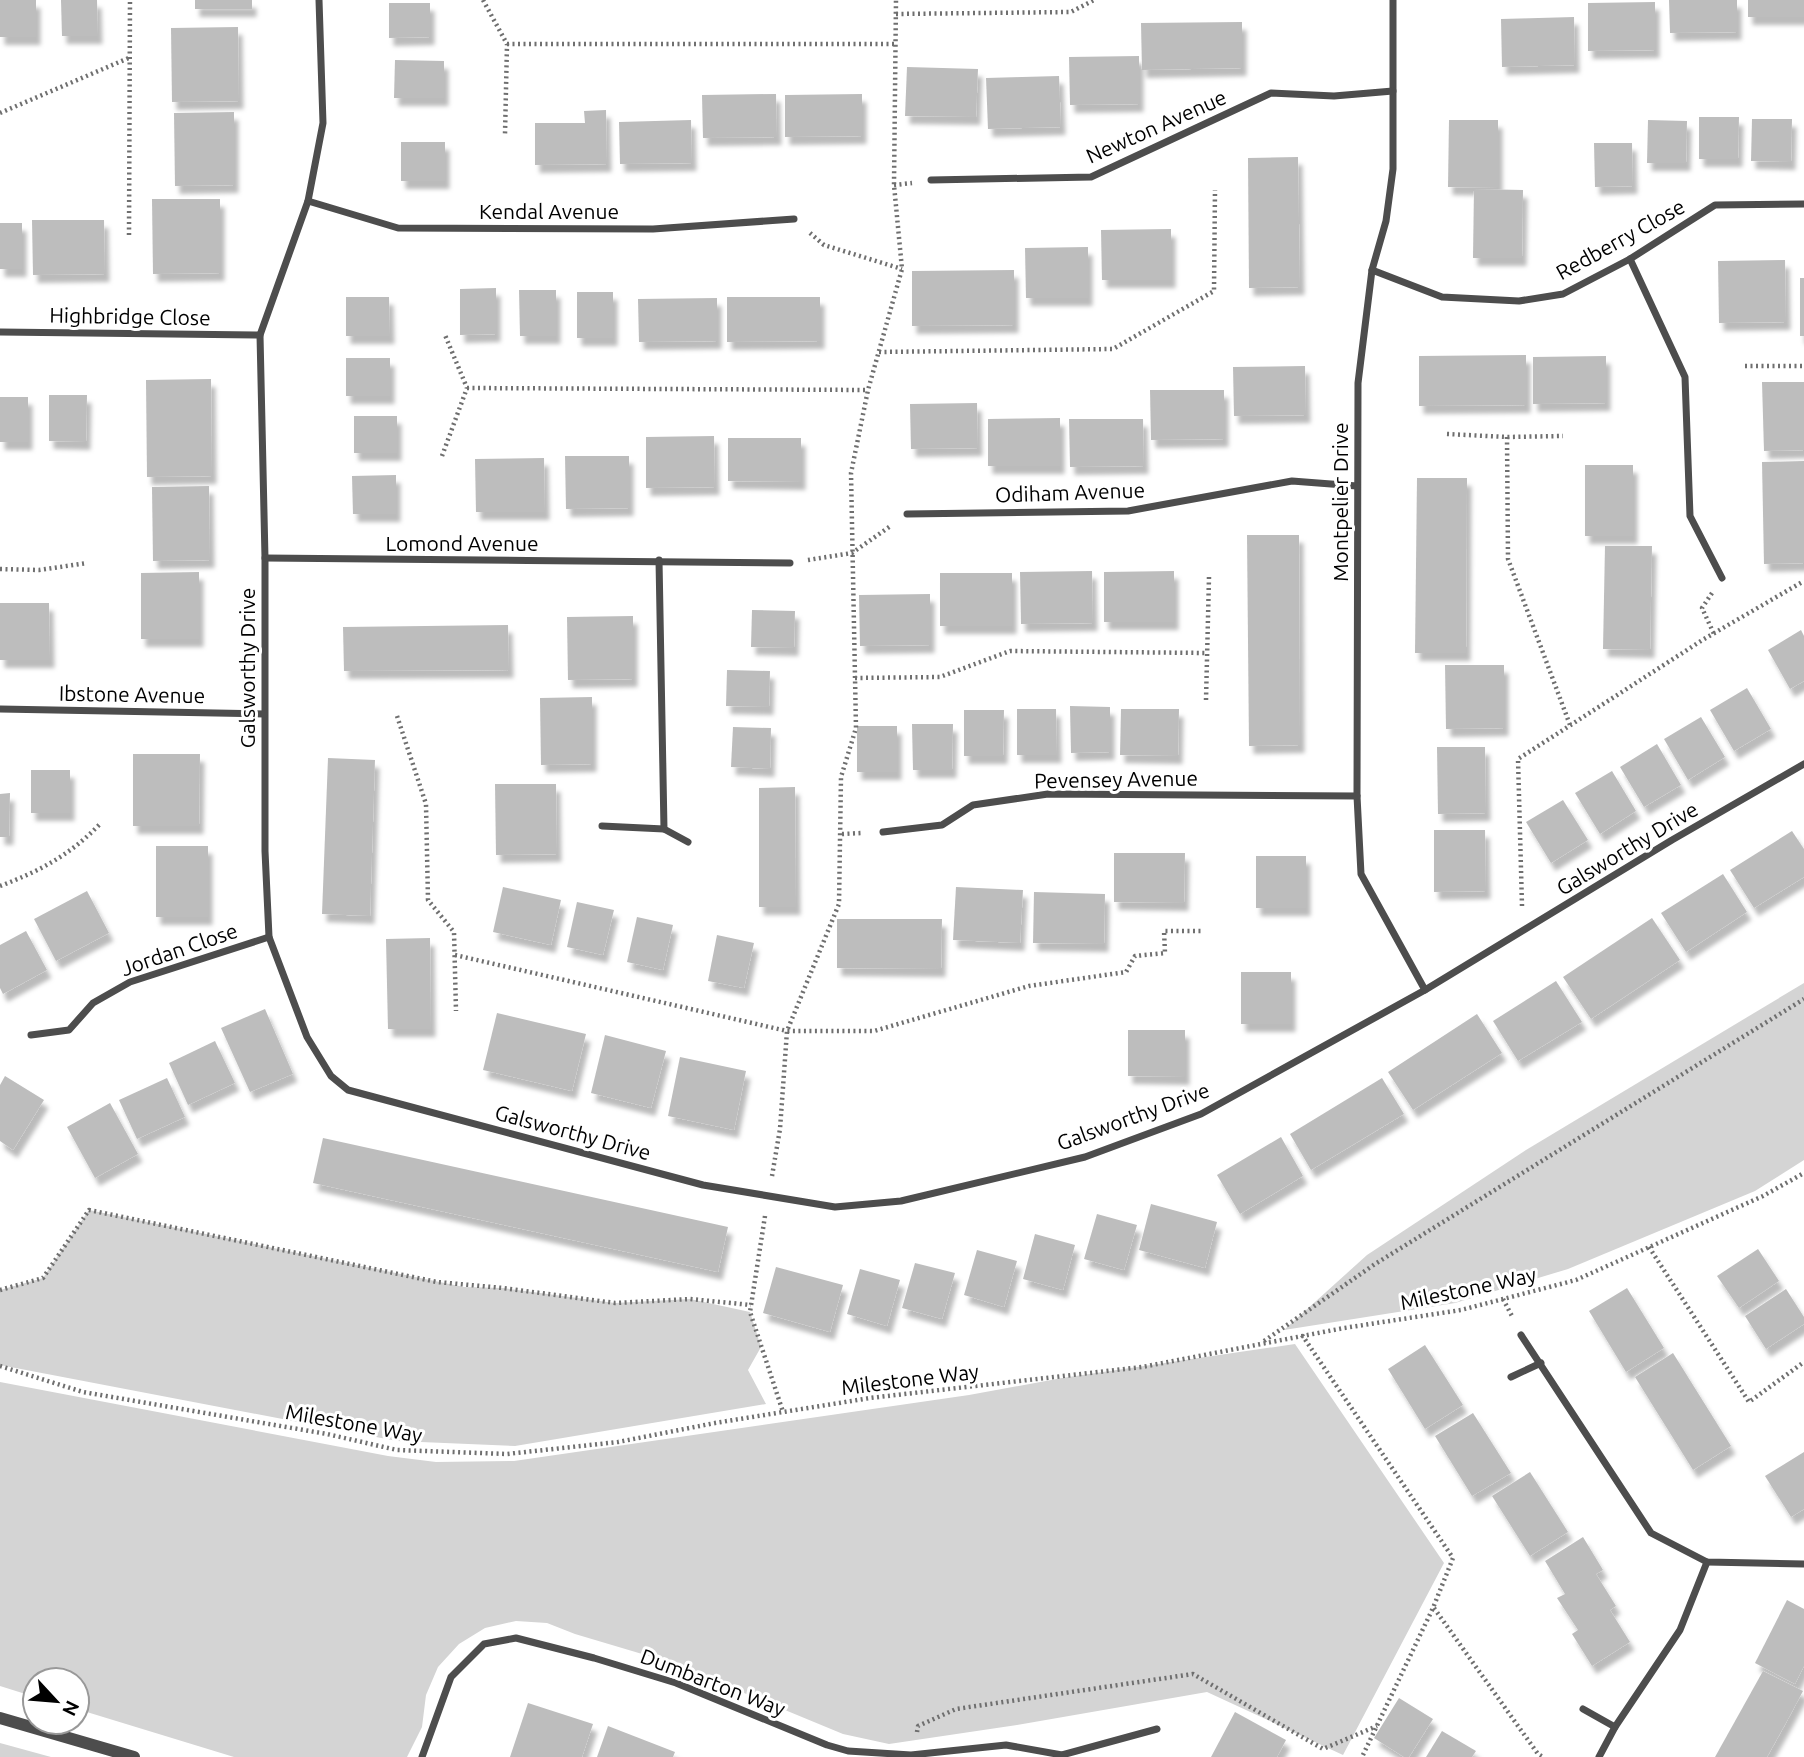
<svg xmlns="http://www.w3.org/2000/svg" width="1804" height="1757" viewBox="0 0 1804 1757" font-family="Ubuntu,sans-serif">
  <defs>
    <filter id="shadow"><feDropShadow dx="4.5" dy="8" stdDeviation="2" flood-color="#0004"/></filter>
  </defs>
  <rect width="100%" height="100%" fill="#fff"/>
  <g fill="#d4d4d4">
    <polygon points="1804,983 1804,1160 1755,1191 1568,1269 1455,1303 1284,1330 1367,1255 1526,1150"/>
    <polygon points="89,1210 464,1287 503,1288 615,1303 690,1299 750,1312 761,1347 748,1370 766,1404 515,1446 397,1441 0,1365 0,1290 43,1278"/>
    <polygon points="1295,1344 1444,1563 1343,1755 1207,1692 1017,1725 889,1744 843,1734 669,1662 575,1634 547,1623 516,1621 485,1628 459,1644 438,1667 426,1695 422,1727 407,1757 234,1757 77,1709 77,1680 35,1680 35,1697 0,1686 0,1382 388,1456 436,1462 514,1461 969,1395 1062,1378"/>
    <polygon points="0,1743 51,1757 0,1757"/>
  </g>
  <g fill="#bdbdbd" filter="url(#shadow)">
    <rect x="0" y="0" width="36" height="37"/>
    <polygon points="61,0 97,0 98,36 62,36"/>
    <rect x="195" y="0" width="57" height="9"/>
    <polygon points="1669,0 1737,0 1737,32 1670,33"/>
    <rect x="1748" y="0" width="56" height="17"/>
    <polygon points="1655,2 1655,50 1588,51 1588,3"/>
    <polygon points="389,3 430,3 430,37 389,38"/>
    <polygon points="1574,17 1575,65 1502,67 1501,19"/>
    <polygon points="1242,22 1242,68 1142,70 1141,23"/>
    <polygon points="238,27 239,101 172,102 171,28"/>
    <polygon points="1139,56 1139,104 1070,105 1069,57"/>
    <polygon points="395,60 444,61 444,98 394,98"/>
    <polygon points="907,67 978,69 976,117 905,116"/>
    <polygon points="1059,76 1061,127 988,129 986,78"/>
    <polygon points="776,94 777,137 703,138 702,95"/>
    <polygon points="862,94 862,136 785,137 785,95"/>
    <polygon points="606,110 607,164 535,165 535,123 585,123 584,111"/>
    <polygon points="234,112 234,185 175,186 174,113"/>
    <polygon points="1699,117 1739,117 1738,159 1699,159"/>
    <polygon points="1752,119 1792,119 1791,162 1751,161"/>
    <polygon points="691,120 692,163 620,164 619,122"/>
    <polygon points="1449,120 1498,120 1498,188 1448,187"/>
    <polygon points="1648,120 1687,121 1686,163 1647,163"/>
    <rect x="401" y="142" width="44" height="39"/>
    <polygon points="1594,143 1632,143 1633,186 1595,187"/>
    <polygon points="1298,157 1300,287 1249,288 1248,158"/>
    <polygon points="1474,189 1523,190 1522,258 1473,258"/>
    <polygon points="152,199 220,199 220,273 153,274"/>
    <polygon points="32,220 104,220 105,274 33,275"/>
    <rect x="0" y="223" width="22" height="46"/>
    <polygon points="1171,229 1171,280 1102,280 1101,230"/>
    <polygon points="1088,247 1088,298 1026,298 1025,248"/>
    <polygon points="1785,260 1786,322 1719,323 1718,261"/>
    <polygon points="1014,270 1014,325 912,326 912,271"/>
    <rect x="1800" y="278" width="4" height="58"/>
    <polygon points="496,288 496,334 460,335 460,289"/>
    <polygon points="519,290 556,290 556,336 520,336"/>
    <rect x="577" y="292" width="36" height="46"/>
    <polygon points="346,297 389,297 390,336 346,336"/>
    <polygon points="727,297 820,297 820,341 727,342"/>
    <polygon points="717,298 717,341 639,342 638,299"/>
    <polygon points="1526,355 1526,405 1419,406 1419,356"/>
    <polygon points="1606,356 1606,403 1533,404 1533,357"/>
    <rect x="346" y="358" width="44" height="38"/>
    <polygon points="1305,366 1306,415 1234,416 1233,367"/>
    <polygon points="211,379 212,476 147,477 146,380"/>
    <polygon points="1762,382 1804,382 1804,450 1764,451"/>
    <polygon points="1150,390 1224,390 1224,439 1151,440"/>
    <polygon points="49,395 87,395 86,442 49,441"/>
    <rect x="0" y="397" width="28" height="45"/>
    <polygon points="977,403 978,448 911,449 910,404"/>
    <rect x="354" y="416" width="43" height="37"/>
    <polygon points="1060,418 1060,466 988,466 988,419"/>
    <polygon points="1069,419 1143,419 1144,466 1070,467"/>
    <polygon points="714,436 715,487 646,488 646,437"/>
    <polygon points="728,438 801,438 801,482 728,481"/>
    <polygon points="565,456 629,456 629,508 566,509"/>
    <polygon points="544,458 545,512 476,512 475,459"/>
    <polygon points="1804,461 1804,563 1764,564 1762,462"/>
    <rect x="1585" y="465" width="48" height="71"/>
    <polygon points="396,475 396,514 353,514 352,476"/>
    <polygon points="1417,478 1467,478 1466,653 1415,653"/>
    <polygon points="209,486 210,560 153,561 152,487"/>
    <polygon points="1247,535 1299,535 1300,745 1249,746"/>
    <polygon points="1605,546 1652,546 1650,650 1603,649"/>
    <polygon points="1092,571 1093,623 1021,624 1020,572"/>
    <polygon points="1174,571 1174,622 1104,622 1104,572"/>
    <polygon points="199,572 199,639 141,639 141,573"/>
    <rect x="940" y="573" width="72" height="53"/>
    <polygon points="930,594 930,645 860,646 859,595"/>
    <polygon points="0,603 49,603 50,660 0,660"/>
    <polygon points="752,610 795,611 794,648 751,647"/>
    <polygon points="633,616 633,679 568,680 567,617"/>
    <polygon points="508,625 509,670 344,671 343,627"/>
    <polygon points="1801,630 1804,636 1804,681 1790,689 1768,650"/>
    <polygon points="1445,665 1504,665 1504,728 1446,729"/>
    <polygon points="727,670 770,671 769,707 726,706"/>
    <polygon points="1747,688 1771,729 1734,751 1710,710"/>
    <polygon points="592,697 592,764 541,765 540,698"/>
    <polygon points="1070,706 1110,707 1110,752 1071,753"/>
    <polygon points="1017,709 1056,709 1057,755 1017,755"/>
    <polygon points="1121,709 1179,709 1178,756 1120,755"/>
    <polygon points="964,710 1004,710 1003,756 964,756"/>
    <polygon points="1701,717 1725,757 1688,780 1664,739"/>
    <polygon points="912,724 953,724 952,770 913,770"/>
    <rect x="857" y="726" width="40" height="46"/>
    <polygon points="733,727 771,728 770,769 731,767"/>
    <polygon points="1657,744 1681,785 1644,807 1620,767"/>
    <polygon points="1437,747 1485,747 1486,813 1438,814"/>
    <polygon points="133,754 200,754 199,826 133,826"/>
    <polygon points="328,758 375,760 370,916 322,914"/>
    <rect x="31" y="770" width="39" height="43"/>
    <polygon points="1612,771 1636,811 1600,834 1575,793"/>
    <polygon points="495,784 556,784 557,854 496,855"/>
    <polygon points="795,787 796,907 759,907 759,788"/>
    <polygon points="10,793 9,837 0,837 0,794"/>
    <polygon points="1563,800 1588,840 1551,863 1526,822"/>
    <polygon points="1434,830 1485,830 1486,891 1434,892"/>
    <polygon points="1792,831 1804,849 1804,877 1754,908 1730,870"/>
    <rect x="156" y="846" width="52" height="71"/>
    <polygon points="1114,853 1185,853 1184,903 1114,902"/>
    <rect x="1256" y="856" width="50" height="52"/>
    <polygon points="1723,874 1747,912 1686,952 1661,913"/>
    <polygon points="503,887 561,900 551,945 493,932"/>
    <polygon points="956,887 1023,890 1020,943 953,940"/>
    <polygon points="87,891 109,933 56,961 34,919"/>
    <polygon points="1034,892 1105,894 1104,944 1033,943"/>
    <polygon points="577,902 614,910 603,955 567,947"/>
    <polygon points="637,917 673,925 663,970 627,962"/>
    <polygon points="1652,918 1680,960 1591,1019 1563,977"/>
    <polygon points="837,919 942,919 941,969 837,968"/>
    <polygon points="26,931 47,970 3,994 0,988 0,945"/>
    <polygon points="717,935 754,943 744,988 708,981"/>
    <polygon points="430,938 431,1029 388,1029 386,939"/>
    <rect x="1241" y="972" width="50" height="52"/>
    <polygon points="1556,981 1582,1022 1518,1061 1493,1021"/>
    <polygon points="265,1009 293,1074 250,1092 221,1028"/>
    <polygon points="497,1013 586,1034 572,1091 483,1070"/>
    <polygon points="1477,1014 1502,1053 1413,1110 1388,1072"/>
    <polygon points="1128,1030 1185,1030 1185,1077 1128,1076"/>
    <polygon points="605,1035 666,1051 651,1108 591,1093"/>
    <polygon points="215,1041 235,1083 188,1105 169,1063"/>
    <polygon points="680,1057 746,1071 734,1130 668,1116"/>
    <polygon points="5,1076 44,1100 13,1150 0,1141 0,1085"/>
    <polygon points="167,1078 185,1117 137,1139 119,1100"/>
    <polygon points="1382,1078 1404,1114 1311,1170 1290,1134"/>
    <polygon points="110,1103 138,1154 95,1178 67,1127"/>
    <polygon points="1281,1137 1303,1176 1240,1214 1217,1175"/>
    <polygon points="323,1138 728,1227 718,1272 313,1183"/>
    <polygon points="1151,1204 1217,1222 1205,1268 1139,1250"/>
    <polygon points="1097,1214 1137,1225 1124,1270 1084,1259"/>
    <polygon points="1035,1234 1075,1245 1063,1290 1023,1279"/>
    <polygon points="1758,1249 1779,1281 1739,1308 1717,1276"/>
    <polygon points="977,1250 1017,1261 1004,1307 964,1295"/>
    <polygon points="915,1263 955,1273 942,1319 902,1308"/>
    <polygon points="776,1267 843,1285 830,1332 763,1313"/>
    <polygon points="860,1269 900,1280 887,1326 847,1314"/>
    <polygon points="1627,1288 1664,1348 1626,1372 1589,1311"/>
    <polygon points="1786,1289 1804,1317 1804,1324 1766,1349 1745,1316"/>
    <polygon points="1425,1345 1463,1405 1425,1429 1388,1369"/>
    <polygon points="1673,1353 1731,1446 1693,1470 1635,1377"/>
    <polygon points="1473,1413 1511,1473 1472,1496 1435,1436"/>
    <polygon points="1804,1452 1804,1509 1791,1517 1765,1476"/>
    <polygon points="1530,1472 1568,1532 1530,1556 1492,1496"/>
    <polygon points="1583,1537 1603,1570 1596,1574 1616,1606 1610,1610 1630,1642 1592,1666 1572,1634 1578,1630 1557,1598 1565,1594 1545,1561"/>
    <polygon points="1787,1600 1804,1609 1804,1666 1795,1684 1755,1663"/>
    <polygon points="1763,1671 1803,1691 1787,1721 1767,1757 1715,1757"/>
    <polygon points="1399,1698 1433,1719 1409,1757 1404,1757 1374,1738"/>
    <polygon points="528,1703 593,1724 582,1757 510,1757"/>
    <polygon points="1235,1712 1286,1740 1277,1757 1211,1757"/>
    <polygon points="608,1726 675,1752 673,1757 597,1757"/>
    <polygon points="1442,1731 1476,1751 1472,1757 1426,1757"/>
  </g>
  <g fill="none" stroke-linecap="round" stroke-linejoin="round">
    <g stroke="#6f6f6f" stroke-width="4.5" stroke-dasharray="2 3.5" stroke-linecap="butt">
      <polyline points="483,0 507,44 505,134"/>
      <polyline points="896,14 1071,12 1094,0"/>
      <polyline points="507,44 895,44"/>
      <polyline points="0,113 131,57"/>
      <polyline points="894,185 912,183"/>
      <polyline points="810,233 824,245 902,269"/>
      <polyline points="129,235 130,0"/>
      <polyline points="879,352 1113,349 1214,291 1215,190"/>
      <polyline points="1745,366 1804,366"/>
      <polyline points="467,388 868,390"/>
      <polyline points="1447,434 1507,437 1563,436"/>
      <polyline points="1507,437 1508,559 1570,725"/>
      <polyline points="442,456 467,388 445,335"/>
      <polyline points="808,560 852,553 892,525"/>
      <polyline points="0,569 39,570 87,563"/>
      <polyline points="1712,593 1702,608 1714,634"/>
      <polyline points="855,678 940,677 1010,651 1207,653"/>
      <polyline points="1206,700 1209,577"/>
      <polyline points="397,716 426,804 428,900 454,932 456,1011"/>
      <polyline points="842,834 862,833"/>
      <path d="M0 886C40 871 70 855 100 824"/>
      <polyline points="1522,906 1518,759 1704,639 1804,581"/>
      <polyline points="455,955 787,1031 874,1031 1029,986 1126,972 1135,956 1165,953 1164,931 1202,931"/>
      <polyline points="772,1176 780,1129 787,1031 839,904 841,777 856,728 851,473 868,390 902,269 894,185 896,0"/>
      <polyline points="765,1216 750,1312 783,1412"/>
      <polyline points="1649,1247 1749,1402 1804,1362"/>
      <polyline points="0,1290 43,1278 89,1210 437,1282 503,1288 615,1303 690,1299 751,1305"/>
      <polyline points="1503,1299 1513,1318"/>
      <polyline points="1302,1335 1453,1558 1433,1608 1362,1757"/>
      <polyline points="1264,1341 1375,1264 1804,999"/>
      <polyline points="0,1366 83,1392 327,1434 397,1450 507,1454 618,1442 715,1423 870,1398 1142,1367 1344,1328 1461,1310 1576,1280 1763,1196 1804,1173"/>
      <polyline points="1434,1608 1538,1754 1543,1757"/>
      <polyline points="917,1732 918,1726 956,1709 1193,1674 1323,1749 1377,1726"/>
    </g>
    <g stroke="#4d4d4d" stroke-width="7">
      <polyline points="319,0 323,123 308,201 260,335 265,558 265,851 269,937 307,1037 331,1076 348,1090 703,1185 835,1207 901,1201 1085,1157 1201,1114 1425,990 1672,840 1804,764"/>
      <polyline points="1393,0 1393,169 1386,221 1372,270 1358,383 1357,796 1361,874 1425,990"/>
      <polyline points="931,180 1091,177 1271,93 1334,96 1393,91"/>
      <polyline points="308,201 398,228 653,229 794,219"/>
      <polyline points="1630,259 1685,377 1690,516 1722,578"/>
      <polyline points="1372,270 1442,297 1519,301 1563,294 1630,259 1715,205 1804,204"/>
      <polyline points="0,332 260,335"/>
      <polyline points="907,514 1128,511 1292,481 1357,486"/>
      <path d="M265 558C440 561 615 560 790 563"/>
      <polyline points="659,560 664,829 688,842"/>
      <polyline points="0,709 264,714"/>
      <polyline points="602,826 664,829"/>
      <polyline points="883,832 942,825 973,805 1048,794 1357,796"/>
      <polyline points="31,1035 69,1030 93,1003 130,982 269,937"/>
      <polyline points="1521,1335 1651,1533 1707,1562 1804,1564"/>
      <polyline points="1511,1377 1541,1363"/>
      <polyline points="1583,1709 1615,1727"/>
      <polyline points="422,1757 451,1677 484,1644 516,1638 594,1658 676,1683 827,1745 848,1751 911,1755 1006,1745 1062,1755 1157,1729"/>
      <polyline points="1599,1757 1615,1727 1680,1630 1707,1562"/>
    </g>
    <polyline stroke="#4d4d4d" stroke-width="12" points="0,1718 134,1757"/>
  </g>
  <g text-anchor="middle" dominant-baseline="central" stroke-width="6" stroke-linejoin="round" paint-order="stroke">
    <g font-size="21" fill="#000" stroke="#fff">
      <text transform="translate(1156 126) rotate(-24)">Newton Avenue</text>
      <text x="549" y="211">Kendal Avenue</text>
      <text transform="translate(1620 239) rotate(-29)">Redberry Close</text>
      <text transform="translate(130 316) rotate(1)">Highbridge Close</text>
      <text transform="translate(1070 492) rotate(-2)">Odiham Avenue</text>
      <text transform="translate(1340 502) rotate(-90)">Montpelier Drive</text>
      <text x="462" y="543">Lomond Avenue</text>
      <text transform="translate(247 668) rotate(-90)">Galsworthy Drive</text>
      <text transform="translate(132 694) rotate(1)">Ibstone Avenue</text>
      <text transform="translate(1116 779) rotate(-1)">Pevensey Avenue</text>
      <text transform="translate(1627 848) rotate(-31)">Galsworthy Drive</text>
      <text transform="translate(179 949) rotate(-19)">Jordan Close</text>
      <text transform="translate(1133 1116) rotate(-20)">Galsworthy Drive</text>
      <text transform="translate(573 1132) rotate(15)">Galsworthy Drive</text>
      <text transform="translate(1468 1288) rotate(-12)">Milestone Way</text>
      <text transform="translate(910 1379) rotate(-7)">Milestone Way</text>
      <text transform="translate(354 1423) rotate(10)">Milestone Way</text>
      <text transform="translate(713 1682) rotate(21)">Dumbarton Way</text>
    </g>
  </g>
  <g transform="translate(56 1701) rotate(116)"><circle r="33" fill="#ffffff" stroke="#999999" stroke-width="2"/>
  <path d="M0-5L12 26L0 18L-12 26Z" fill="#000000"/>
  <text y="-10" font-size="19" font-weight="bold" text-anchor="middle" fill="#000000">N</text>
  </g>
</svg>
